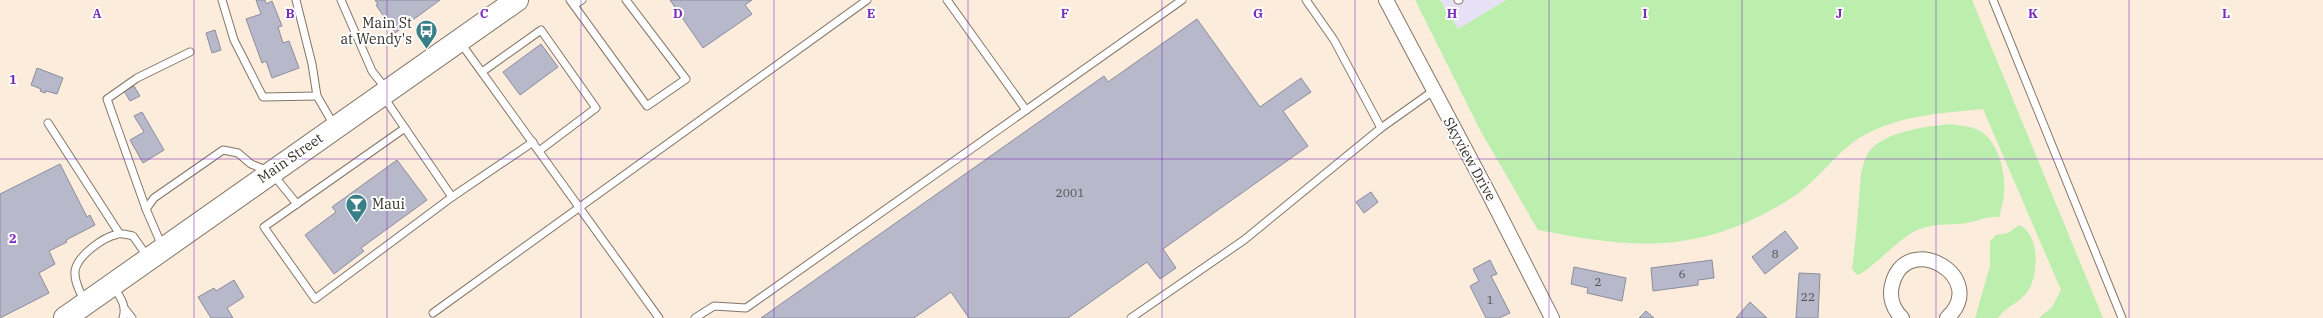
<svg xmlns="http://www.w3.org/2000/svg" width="2323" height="318" viewBox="0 0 2323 318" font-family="'IBM Plex Serif',serif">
  <rect width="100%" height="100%" fill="#fbecdc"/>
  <polygon fill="#e7e1f6" points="1440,0 1506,0 1458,29"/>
  <g fill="#bcefae">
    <path d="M1415 0H1440L1458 29 1506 0H1972L2103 318H2039L2052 307 2061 290 1983 109C1943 113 1902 115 1866 134 1838 149 1819 180 1793 197 1703 254 1638 250 1538 230L1480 130Z"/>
    <path d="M1951 124C1962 126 1974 126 1983 133 1999 145 2006 174 2004 193 2004 201 2000 209 2000 217 1987 216 1978 221 1967 223 1949 226 1934 222 1915 231 1900 238 1865 275 1857 275L1852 269C1855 246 1857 223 1859 199 1860 186 1860 170 1866 157 1877 132 1927 126 1951 124Z"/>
    <path d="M2019 225C2040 234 2039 274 2028 291 2020 303 2006 306 1998 318H1975L1990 266V241L1996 235 2008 233Z"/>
  </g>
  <g fill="#b8b8cb" stroke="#8c8c9e">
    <polygon points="256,0 265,0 266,4 272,1 282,26 278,27 283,43 289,41 299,68 272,78 266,61 262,63 246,19 261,14"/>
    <polygon points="375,0 440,0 395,33 376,5 378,4"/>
    <polygon points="670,0 752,0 745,5 752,14 703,48"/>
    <polygon points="1197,19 1260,107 1301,78 1311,92 1283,111 1308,146 1163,249 1176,268 1160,279 1147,262 1068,318 969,318 951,292 914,318 761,318 1104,76 1108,82"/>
    <polygon points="215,30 221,50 212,53 206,33"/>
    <polygon points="541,44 558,67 520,95 503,72"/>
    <polygon points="37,68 63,78 57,94 46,91 45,93 40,91 41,89 31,85"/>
    <polygon points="134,86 140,96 130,101 124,91"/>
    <polygon points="142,112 164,150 143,163 130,140 144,132 134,116"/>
    <polygon points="397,160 427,200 361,248 364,251 334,274 305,235 336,212 332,207"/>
    <polygon points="60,164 87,217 90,215 95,225 66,240 67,242 49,251 55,264 39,273 49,293 0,318 0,194"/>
    <polygon points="1371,192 1378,202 1364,213 1356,202"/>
    <polygon points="1785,231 1798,248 1765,274 1752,257"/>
    <polygon points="1490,260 1497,274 1491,276 1510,313 1499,318 1486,318 1470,286 1479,281 1473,269"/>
    <polygon points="1712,260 1714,278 1698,280 1698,285 1653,291 1651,268"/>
    <polygon points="1574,267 1626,278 1622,301 1587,293 1588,288 1571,284"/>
    <polygon points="1799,273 1820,274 1818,318 1796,318"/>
    <polygon points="234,280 244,297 227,308 233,318 211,318 198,297 214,288 216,291"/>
    <polygon points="1750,302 1767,318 1736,318"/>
    <polygon points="1646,311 1654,318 1639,318"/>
  </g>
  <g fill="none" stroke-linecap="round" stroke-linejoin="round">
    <defs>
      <g id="lane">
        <polyline points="222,0 234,40 263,97 317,96"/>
        <polyline points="296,0 312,64 317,96 335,127"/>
        <polyline points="341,0 372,71 386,89"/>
        <polyline points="570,0 647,106 686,79 626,0"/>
        <polyline points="947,0 1026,110"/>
        <polyline points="1306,0 1334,40 1381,128"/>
        <polyline points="1458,0 1459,0"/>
        <polyline points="1993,0 2122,318"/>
        <polyline points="574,5 582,0"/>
        <polyline points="460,42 659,318"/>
        <polyline points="482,72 541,30 596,108 539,151"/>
        <polyline points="383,96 452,197 533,142"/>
        <polyline points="48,123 119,233"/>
        <polyline points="405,128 264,227 315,299 452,197"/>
        <polyline points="146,209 107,99 137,78 190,52"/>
        <polyline points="162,246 146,209 154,198 223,150 238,153 251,164 271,172 297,204"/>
        <path d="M113 286C120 297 127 305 123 318"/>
        <path d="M84 301C80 291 74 282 75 271 77 256 103 237 118 234 122 233 129 235 133 236L147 256"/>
        <polyline points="125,309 132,318"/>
        <polyline points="433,313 867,0"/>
        <polyline points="695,318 714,306 746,308 1182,0"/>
        <polyline points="1131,318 1244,240 1381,128 1433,91"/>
      </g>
      <g id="street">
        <polyline points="1386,0 1489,194 1552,318"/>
        <path d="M1902 318C1893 309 1889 297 1892 285 1906 228 1991 278 1947 318"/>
      </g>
      <polyline id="primary" points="65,318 517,0"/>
    </defs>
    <use href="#lane" stroke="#837668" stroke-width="9"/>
    <use href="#street" stroke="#837668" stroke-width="16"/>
    <use href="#primary" stroke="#837668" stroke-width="24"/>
    <use href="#lane" stroke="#fff" stroke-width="7"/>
    <use href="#street" stroke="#fff" stroke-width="14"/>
    <use href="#primary" stroke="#fff" stroke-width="22"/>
  </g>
  <path fill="none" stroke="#7b2cbf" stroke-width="1" stroke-opacity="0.55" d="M194 0V318M387 0V318M581 0V318M774 0V318M968 0V318M1162 0V318M1355 0V318M1549 0V318M1742 0V318M1936 0V318M2129 0V318M0 159H2323"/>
  <defs>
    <symbol id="bus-pin" viewBox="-11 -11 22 30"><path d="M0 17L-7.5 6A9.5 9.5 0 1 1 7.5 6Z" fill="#387f88" stroke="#fff"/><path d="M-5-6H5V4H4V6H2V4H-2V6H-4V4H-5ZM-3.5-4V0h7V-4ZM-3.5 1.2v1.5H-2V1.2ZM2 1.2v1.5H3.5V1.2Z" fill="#fff"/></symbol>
    <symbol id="bar-pin" viewBox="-11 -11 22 30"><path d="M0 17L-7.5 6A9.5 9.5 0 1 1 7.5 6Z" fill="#387f88" stroke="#fff"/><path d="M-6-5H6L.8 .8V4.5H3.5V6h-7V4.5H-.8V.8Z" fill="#fff"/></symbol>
  </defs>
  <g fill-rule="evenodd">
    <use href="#bus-pin" x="414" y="18" width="25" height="34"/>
    <use href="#bar-pin" x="344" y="192" width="25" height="34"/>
  </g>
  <g text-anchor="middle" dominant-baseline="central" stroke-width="4" stroke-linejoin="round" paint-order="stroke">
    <g font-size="12" fill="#555152">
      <text x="1070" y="192">2001</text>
      <text x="1775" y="253">8</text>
      <text x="1682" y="273">6</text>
      <text x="1598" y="281">2</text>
      <text x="1808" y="296">22</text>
      <text x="1490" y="299">1</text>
    </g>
    <g font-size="14" fill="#342f29" stroke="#fff" text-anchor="end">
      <text x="412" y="23">Main St<tspan x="412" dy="16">at Wendy's</tspan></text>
      <text x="372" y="204" text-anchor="start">Maui</text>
    </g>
    <g font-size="14" fill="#342f29" stroke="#fff">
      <text transform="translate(290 158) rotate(-35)">Main Street</text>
      <text transform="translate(1470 159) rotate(61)">Skyview Drive</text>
    </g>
  </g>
  <g font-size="13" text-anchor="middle" font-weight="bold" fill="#7b2cbf" stroke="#fff" stroke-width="4" stroke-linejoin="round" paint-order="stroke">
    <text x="97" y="18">A</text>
    <text x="290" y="18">B</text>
    <text x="484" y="18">C</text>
    <text x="678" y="18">D</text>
    <text x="871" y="18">E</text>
    <text x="1065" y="18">F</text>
    <text x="1258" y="18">G</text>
    <text x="1452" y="18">H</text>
    <text x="1645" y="18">I</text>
    <text x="1839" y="18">J</text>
    <text x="2033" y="18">K</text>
    <text x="2226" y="18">L</text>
    <text x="13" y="84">1</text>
    <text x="13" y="243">2</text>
  </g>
</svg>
